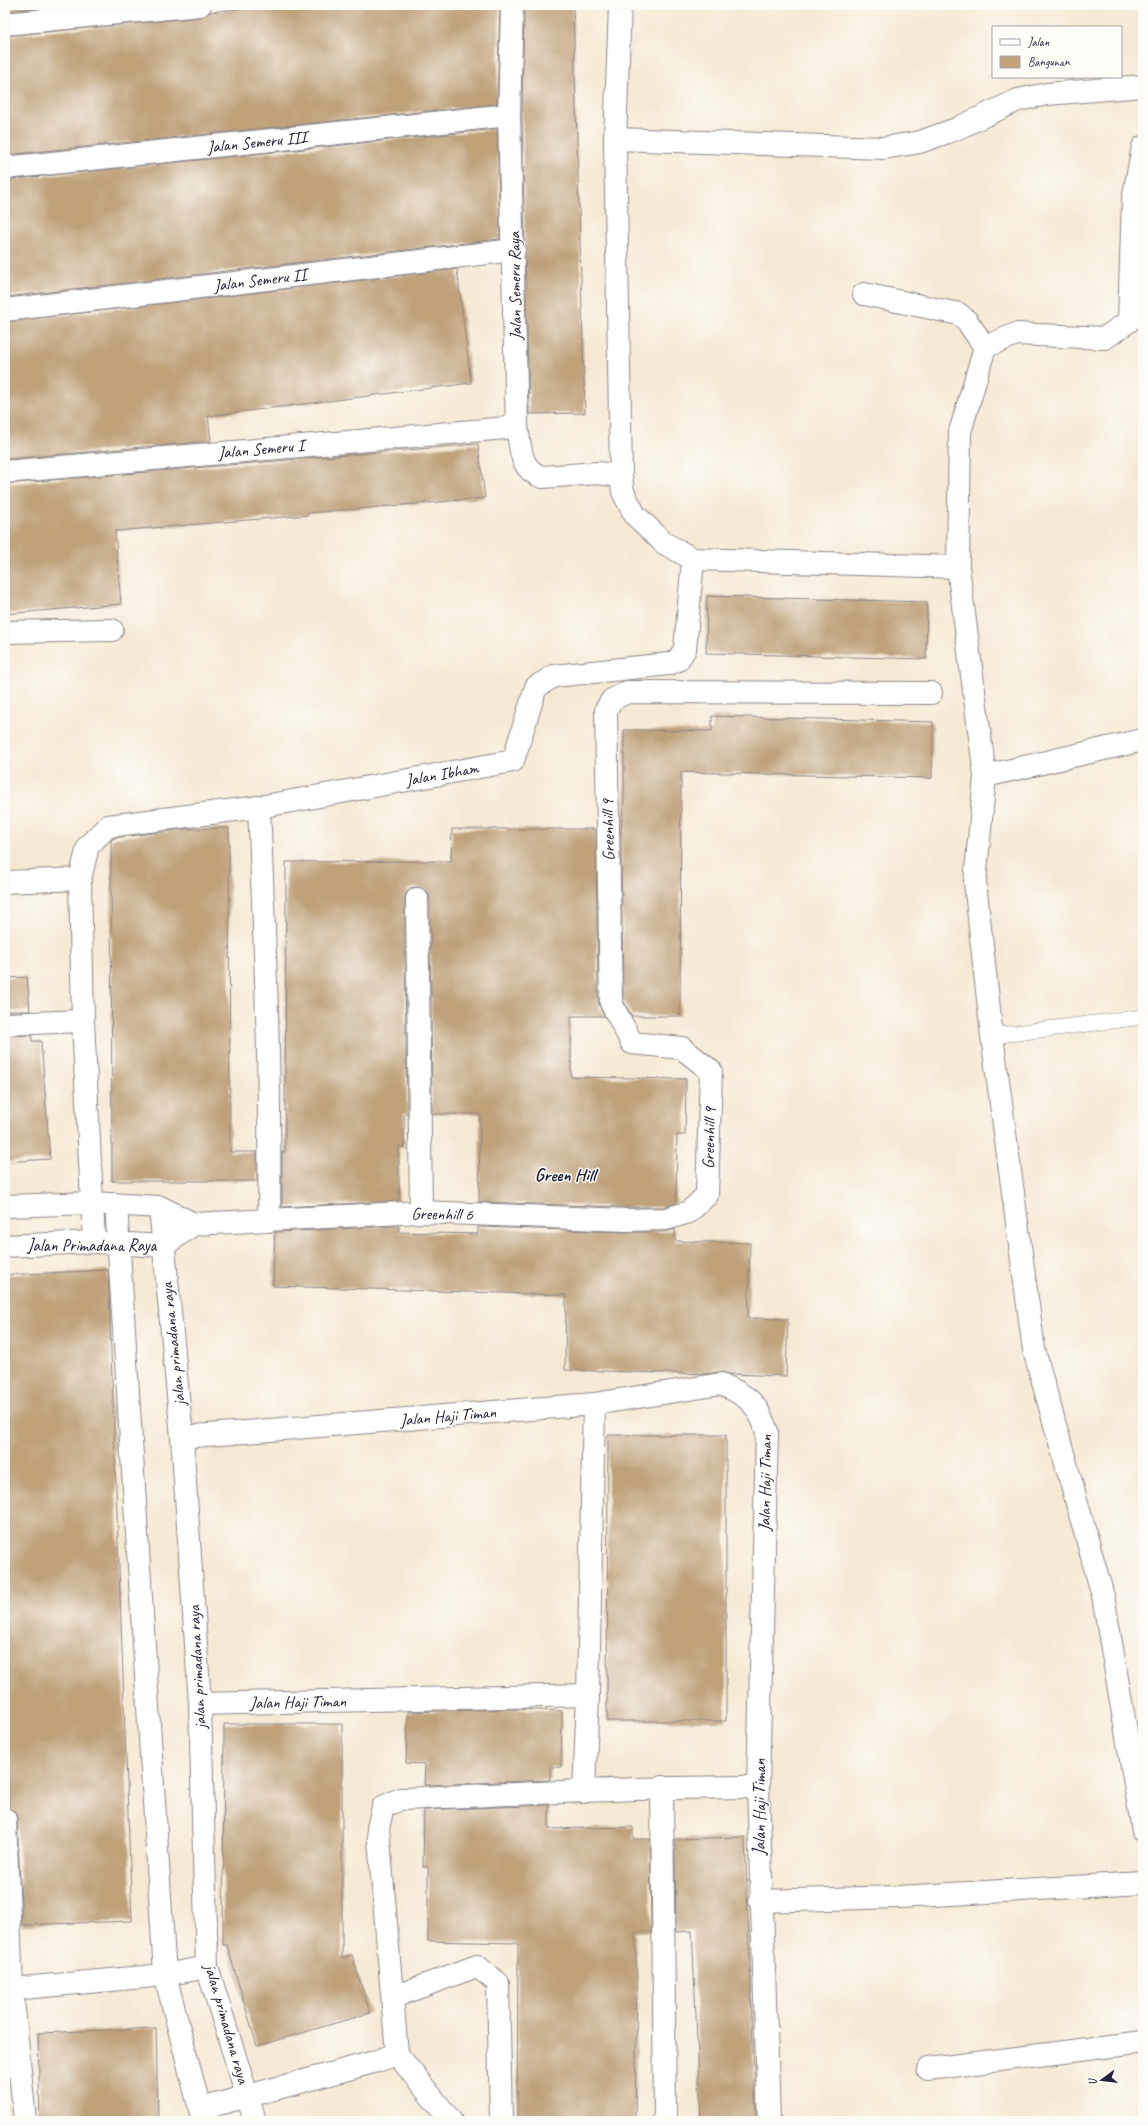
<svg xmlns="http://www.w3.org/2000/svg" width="1148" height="2126" viewBox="0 0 1148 2126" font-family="Caveat,sans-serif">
  <rect width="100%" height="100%" fill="#fdfcf7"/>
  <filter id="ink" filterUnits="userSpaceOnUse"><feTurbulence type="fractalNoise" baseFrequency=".025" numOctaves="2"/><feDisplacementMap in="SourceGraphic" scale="8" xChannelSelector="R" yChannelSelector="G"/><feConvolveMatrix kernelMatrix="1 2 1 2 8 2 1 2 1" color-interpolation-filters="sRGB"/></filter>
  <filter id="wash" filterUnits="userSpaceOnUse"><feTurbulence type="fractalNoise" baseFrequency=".012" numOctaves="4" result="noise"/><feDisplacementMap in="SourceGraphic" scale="16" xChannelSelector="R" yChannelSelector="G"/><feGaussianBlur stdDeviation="0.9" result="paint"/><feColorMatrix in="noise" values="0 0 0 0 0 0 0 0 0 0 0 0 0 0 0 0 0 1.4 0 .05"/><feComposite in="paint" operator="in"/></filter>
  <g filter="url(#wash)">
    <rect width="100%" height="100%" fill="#f5e9d4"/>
    <g id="blocks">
      <g fill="#bfa17a">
        <polygon points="5,5 71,5 5,11"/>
        <polygon points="276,5 500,5 497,104 5,155 5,36 201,17 210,12"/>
        <polygon points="524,5 573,5 585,413 529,414 522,115"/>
        <polygon points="497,129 500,239 5,297 5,180"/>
        <polygon points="457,269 471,383 208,416 211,441 5,459 5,322"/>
        <polygon points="478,444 485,498 308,513 308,515 115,531 121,604 5,614 5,484"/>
        <polygon points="707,596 927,602 926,659 706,653"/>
        <polygon points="712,716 933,722 932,778 681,772 680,1016 632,1016 623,1000 621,829 624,799 624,730 712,731"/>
        <polygon points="229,828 230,1152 257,1152 257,1181 112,1181 111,841 114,838 187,829"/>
        <polygon points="452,829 596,829 598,1003 604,1016 571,1016 571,1077 686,1079 685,1135 677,1135 676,1203 664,1207 626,1207 479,1202 480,1114 432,1114 430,899 428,892 417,887 410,888 406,893 404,899 407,1114 404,1114 404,1147 399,1147 399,1201 282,1207 282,1152 285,1152 286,862 451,861"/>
        <polygon points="27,977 30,1011 5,1011 5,978"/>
        <polygon points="32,1035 32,1041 41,1041 50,1159 5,1162 5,1036"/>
        <polygon points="399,1226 399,1232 431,1233 478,1234 478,1227 626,1232 666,1232 675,1229 675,1241 750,1243 748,1318 788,1319 786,1376 729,1374 720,1372 705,1374 565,1370 566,1295 273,1286 275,1232"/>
        <polygon points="108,1270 132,1921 22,1925 17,1818 15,1812 9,1808 5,1663 5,1275"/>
        <polygon points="608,1435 726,1435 726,1721 607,1721"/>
        <polygon points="511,1709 562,1711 561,1767 550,1767 550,1780 424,1785 425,1764 406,1763 408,1712"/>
        <polygon points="224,1724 342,1724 342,1958 352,1955 370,2013 257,2046 227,1945 223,1945"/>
        <polygon points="549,1805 549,1829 633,1827 633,1839 650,1839 651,1932 635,1932 637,1983 635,2120 517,2121 518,1943 428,1941 428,1867 423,1867 424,1810"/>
        <polygon points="745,1837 756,2121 701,2121 692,1931 676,1932 675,1839"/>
        <polygon points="156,2028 158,2121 40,2121 38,2033"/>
      </g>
    </g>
  </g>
  <g filter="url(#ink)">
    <use href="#blocks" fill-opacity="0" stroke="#8c8688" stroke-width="1"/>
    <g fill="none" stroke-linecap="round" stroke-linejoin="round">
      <defs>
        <polyline id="lane" points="992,1036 1143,1017"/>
        <g id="street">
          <path d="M512 5 509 115 517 427C521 448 519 469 542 477L598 473 621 476"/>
          <polyline points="620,5 615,139 621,476 623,492 635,515 664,543 693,559 958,567"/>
          <polyline points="5,24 200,5"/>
          <polyline points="615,139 884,148 920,142 956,129 1018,100 1047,94 1143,86"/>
          <polyline points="1143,147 1133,200 1129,321 1105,338 1016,334 985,347 960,432 958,567 985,776 975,882 992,1036 1034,1350 1103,1596 1143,1831"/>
          <polyline points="5,168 509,115"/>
          <polyline points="864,294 959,314 966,320 985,347"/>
          <polyline points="5,310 514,250"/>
          <polyline points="5,472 517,427"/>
          <polyline points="5,632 112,630"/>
          <polyline points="985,776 1143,740"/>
          <path d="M259 807C265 945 271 1083 269 1221"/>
          <polyline points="5,882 80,879"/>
          <polyline points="417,899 421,1212"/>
          <polyline points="5,1024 83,1021"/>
          <polyline points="116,1204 165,1975 203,2121"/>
          <polyline points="5,1206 92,1203 160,1207 194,1224 421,1212 626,1220 666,1219 689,1212 707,1195 711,1071 682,1048 632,1043 611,1003 606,709 612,700 627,692 931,693"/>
          <polyline points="160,1207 182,1437 200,1704 207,1967 255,2121"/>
          <polyline points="94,1242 83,1021 80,879 88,846 108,826 259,807 513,761 536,687 554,676 669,664 678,660 685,649 693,559"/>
          <polyline points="5,1246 94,1242 163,1246 194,1224"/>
          <path d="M182 1437 594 1404 721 1384C748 1396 758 1403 767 1432L758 1787 769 2121"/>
          <polyline points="200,1704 588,1695"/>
          <polyline points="662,1787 665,2121"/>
          <polyline points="584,1792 588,1695 594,1404"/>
          <polyline points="5,1819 12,1989"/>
          <polyline points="760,1901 899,1897 1143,1883"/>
          <polyline points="393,1997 477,1966 498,1983 501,2121"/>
          <polyline points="397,2054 451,2121"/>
          <polyline points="928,2069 1143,2042"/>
          <path d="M200 2109 374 2062 397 2054 378 1828 383 1807 400 1799C519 1794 638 1787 758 1787"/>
          <polyline points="25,2121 12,1989 165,1975 207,1967"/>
        </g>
      </defs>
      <use href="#lane" stroke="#8c8688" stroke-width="16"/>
      <use href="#street" stroke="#8c8688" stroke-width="24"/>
      <use href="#lane" stroke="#fff" stroke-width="15"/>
      <use href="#street" stroke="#fff" stroke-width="22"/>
    </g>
  </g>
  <g text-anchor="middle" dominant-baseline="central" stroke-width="3" stroke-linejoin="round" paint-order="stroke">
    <g font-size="17" fill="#22223b" stroke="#fdfcf7">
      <text transform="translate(257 142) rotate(-6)">Jalan Semeru III</text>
      <text transform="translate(260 280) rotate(-7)">Jalan Semeru II</text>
      <text transform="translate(515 286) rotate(-91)">Jalan Semeru Raya</text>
      <text transform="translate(261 449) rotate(-5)">Jalan Semeru I</text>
      <text transform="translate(442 774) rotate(-10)">Jalan Ibham</text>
      <text transform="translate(608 830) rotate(-91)">Greenhill 9</text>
      <text transform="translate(709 1138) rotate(-88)">Greenhill 9</text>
      <text transform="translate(442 1214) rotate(1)">Greenhill 6</text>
      <text x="92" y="1245">Jalan Primadana Raya</text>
      <text transform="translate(173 1344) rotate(-96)">jalan primadana raya</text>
      <text transform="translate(448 1416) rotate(-5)">Jalan Haji Timan</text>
      <text transform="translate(765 1483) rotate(-89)">Jalan Haji Timan</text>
      <text transform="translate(197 1667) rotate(-93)">jalan primadana raya</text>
      <text transform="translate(298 1702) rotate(-1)">Jalan Haji Timan</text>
      <text transform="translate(759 1807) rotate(-90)">Jalan Haji Timan</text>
      <text transform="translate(227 2024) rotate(74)">jalan primadana raya</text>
    </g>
    <g font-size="18" font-weight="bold" fill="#22223b" stroke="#fdfcf7">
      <text x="565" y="1175">Green Hill</text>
    </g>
  </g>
  <rect width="1148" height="2126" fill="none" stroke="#fdfcf7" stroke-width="20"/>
  <rect x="992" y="26" width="130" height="52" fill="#fdfcf7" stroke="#a5a5ac"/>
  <rect x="1000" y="39" width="20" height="6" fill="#ffffff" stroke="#a5a5ac"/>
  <text x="1028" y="46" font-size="12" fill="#22223b">Jalan</text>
  <rect x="1000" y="56" width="20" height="12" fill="#bfa17a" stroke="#a5a5ac"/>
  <text x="1028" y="66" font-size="12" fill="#22223b">Bangunan</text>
  <g transform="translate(1102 2080) rotate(255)" stroke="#fdfcf7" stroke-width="3" paint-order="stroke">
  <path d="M0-3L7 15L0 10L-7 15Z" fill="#22223b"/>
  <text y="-6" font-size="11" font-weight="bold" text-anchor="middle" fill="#22223b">U</text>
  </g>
</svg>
